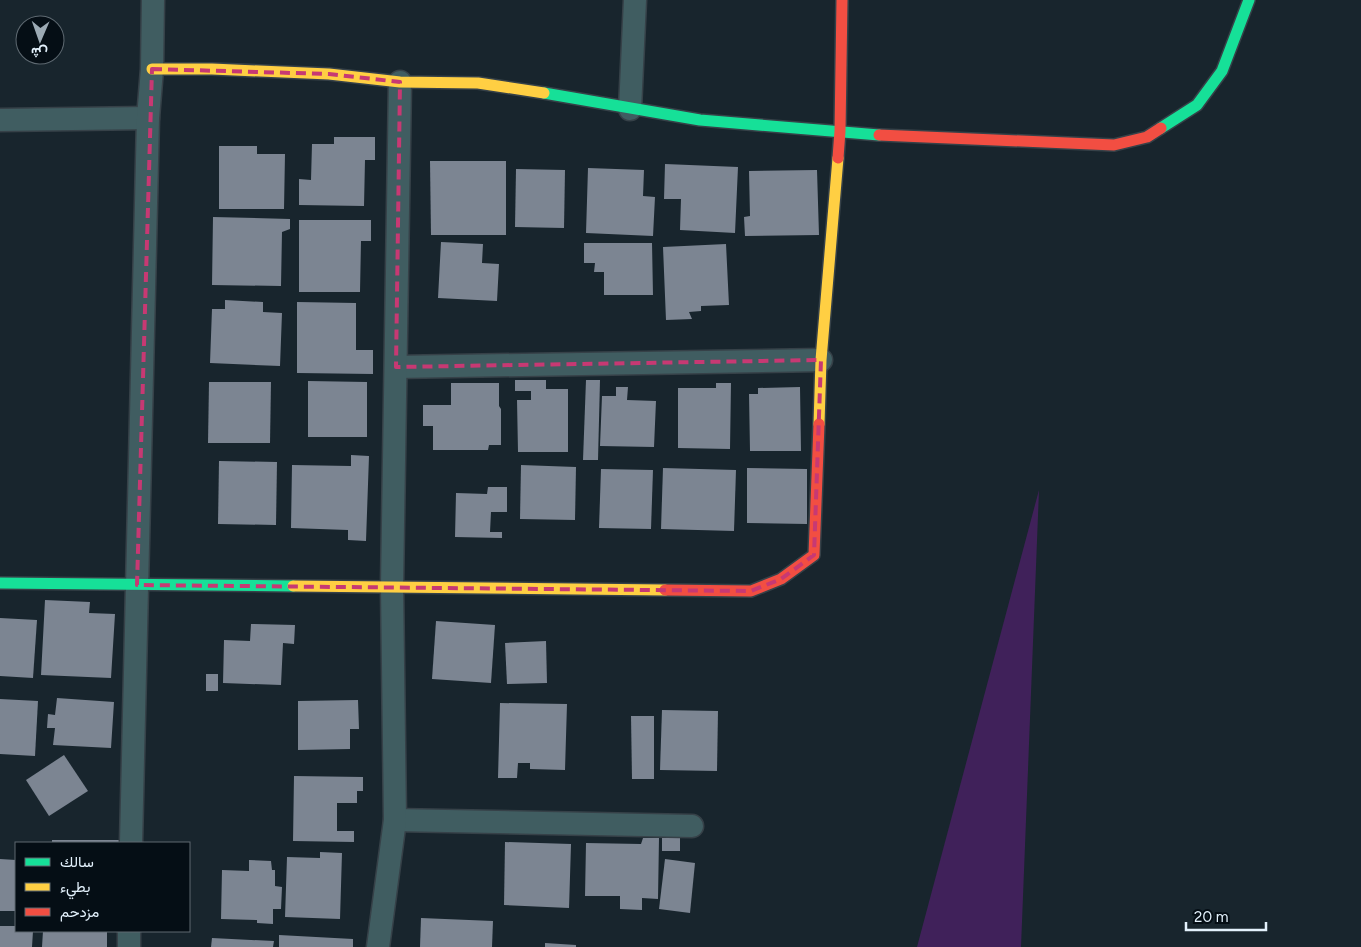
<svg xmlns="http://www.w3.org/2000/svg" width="1361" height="947" viewBox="0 0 1361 947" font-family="Figtree,Vazirmatn,sans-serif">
  <rect width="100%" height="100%" fill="#18252d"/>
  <polygon fill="#40215a" points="1039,490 1021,947 917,947"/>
  <g fill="#7c8592">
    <polygon points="334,137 375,137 375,160 365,160 364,206 299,205 299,179 311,180 312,144 334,144"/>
    <polygon points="219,146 257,146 257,154 285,154 284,209 219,209"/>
    <polygon points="430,161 506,161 506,235 431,235"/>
    <polygon points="665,164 738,167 735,233 680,230 681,199 664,199"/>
    <polygon points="588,168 644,170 643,196 655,197 653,236 586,233"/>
    <polygon points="516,169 565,170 564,228 515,227"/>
    <polygon points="817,170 819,235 745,236 744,217 750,216 749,171"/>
    <polygon points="213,217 290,219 290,229 282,232 281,286 212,285"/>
    <polygon points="299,220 371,220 371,241 361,241 360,292 299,292"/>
    <polygon points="441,242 483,244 482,263 499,264 497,301 438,298"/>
    <polygon points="584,243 652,243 653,295 604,295 604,272 594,272 595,263 584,263"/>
    <polygon points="726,244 729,305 701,306 701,311 689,312 692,319 666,320 663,247"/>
    <polygon points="225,300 263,302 263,312 282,313 280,366 210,363 212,309 225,309"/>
    <polygon points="297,302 356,303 356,350 373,350 373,374 297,373"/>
    <polygon points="515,380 546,380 546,389 568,389 568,452 518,452 517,400 531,400 531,391 515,391"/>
    <polygon points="586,380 600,380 598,460 583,460"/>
    <polygon points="308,381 367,382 367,437 308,437"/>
    <polygon points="209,382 271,382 270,443 208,443"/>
    <polygon points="451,383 499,383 499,406 501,409 501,445 489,445 488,450 433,450 433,426 423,426 423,405 451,405"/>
    <polygon points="716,383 731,383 730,449 678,448 678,388 716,388"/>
    <polygon points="616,387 628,387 627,400 656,401 654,447 600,446 602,396 616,396"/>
    <polygon points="800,387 801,451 750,451 749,394 758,394 758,388"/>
    <polygon points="351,455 369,456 366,541 348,540 348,530 291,528 292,465 351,466"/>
    <polygon points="219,461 277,462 276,525 218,524"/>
    <polygon points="521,465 576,467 575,520 520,519"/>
    <polygon points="663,468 736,470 734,531 661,529"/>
    <polygon points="747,468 807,469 807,524 747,523"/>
    <polygon points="601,469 653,470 651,529 599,528"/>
    <polygon points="488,487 507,487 507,512 491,512 490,532 502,532 502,538 455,537 456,493 487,494"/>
    <polygon points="45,600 90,602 89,613 115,614 111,678 41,675"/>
    <polygon points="0,618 37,620 33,678 0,676"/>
    <polygon points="436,621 495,625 491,683 432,679"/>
    <polygon points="251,624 295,625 294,644 283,643 281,685 223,683 224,640 250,641"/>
    <polygon points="546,641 547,683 507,684 505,643"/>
    <rect x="206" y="674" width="12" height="17"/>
    <polygon points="57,698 114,702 111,748 53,745 55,728 47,728 48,714 55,715"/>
    <polygon points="0,699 38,701 35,756 0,754"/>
    <polygon points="358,700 359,729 350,729 350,749 298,750 298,701"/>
    <polygon points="500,703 567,704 565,770 530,769 530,763 518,763 517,778 498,778"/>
    <polygon points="662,710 718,711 717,771 660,770"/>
    <polygon points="631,716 654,716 654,779 632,779"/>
    <polygon points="64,755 88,791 49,816 26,780"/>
    <polygon points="294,776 363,777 363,791 357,791 357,803 337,803 337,831 354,831 354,842 293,841"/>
    <polygon points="643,838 659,838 658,899 642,898 642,910 620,909 620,896 585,896 586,843 641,844"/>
    <rect x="662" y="838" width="18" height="13"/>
    <rect x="52" y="840" width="68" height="3"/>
    <polygon points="505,842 571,844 569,908 504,905"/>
    <polygon points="320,852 342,853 340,919 285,917 287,857 320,858"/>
    <polygon points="0,859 16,860 16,911 0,911"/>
    <polygon points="665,859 695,863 690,913 659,909"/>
    <polygon points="249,860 271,861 272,870 275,870 275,886 282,887 281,909 273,909 273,924 257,923 257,920 221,919 222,870 249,871"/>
    <polygon points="421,918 493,921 492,947 420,947"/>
    <polygon points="0,926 16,926 16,931 33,931 32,947 0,947"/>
    <polygon points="43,931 107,931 107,947 42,947"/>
    <polygon points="279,935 353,939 353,947 279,947"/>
    <polygon points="212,938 274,941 273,947 211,947"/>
    <polygon points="545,943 576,945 576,947 545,947"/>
  </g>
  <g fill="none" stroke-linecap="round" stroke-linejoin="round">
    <defs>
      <g id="street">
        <polyline points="630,109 635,0"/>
        <polyline points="0,120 148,118"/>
        <polyline points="396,367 821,360"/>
        <polyline points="395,820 692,826"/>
        <polyline points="131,843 148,118 152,69 153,0"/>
        <polyline points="129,947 129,931"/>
        <polyline points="378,947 395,820 392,586 400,82"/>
      </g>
      <g id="fast">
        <polyline points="544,93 700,120 879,135"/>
        <polyline points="1161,128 1197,105 1222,71 1249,0"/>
        <polyline points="0,583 293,586"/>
      </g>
      <g id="slow">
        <polyline points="152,69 212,69 329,74 400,82 478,83 544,93"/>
        <polyline points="819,424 821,360 838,158"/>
        <polyline points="293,586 665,590"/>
      </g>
      <g id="jam">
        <polyline points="879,135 1114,145 1147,137 1161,128"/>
        <polyline points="838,158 840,131 842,0"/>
        <polyline points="665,590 751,591 781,579 814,555 819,424"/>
      </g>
    </defs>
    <use href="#street" stroke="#364148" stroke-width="25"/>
    <use href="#fast" stroke="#364148" stroke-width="14"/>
    <use href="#slow" stroke="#364148" stroke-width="14"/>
    <use href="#jam" stroke="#364148" stroke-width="14"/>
    <use href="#street" stroke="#405d61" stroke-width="22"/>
    <use href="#fast" stroke="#16e098" stroke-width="11"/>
    <use href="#slow" stroke="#ffcf43" stroke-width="11"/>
    <use href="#jam" stroke="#f24e42" stroke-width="11"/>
  </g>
  <path fill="none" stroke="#c73973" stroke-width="4" stroke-dasharray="10 6" stroke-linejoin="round" d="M152 69 329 74 400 82 396 367 821 360 814 555 781 579 751 591 137 585Z"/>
  <rect x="15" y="842" width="175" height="90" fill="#050e15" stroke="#5e6971"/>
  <rect x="25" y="858" width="25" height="8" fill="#16e098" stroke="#5e6971"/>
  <text x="60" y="867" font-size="15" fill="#e3f1fc">سالك</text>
  <rect x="25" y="883" width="25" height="8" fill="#ffcf43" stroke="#5e6971"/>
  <text x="60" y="892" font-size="15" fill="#e3f1fc">بطيء</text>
  <rect x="25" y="908" width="25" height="8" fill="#f24e42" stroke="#5e6971"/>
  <text x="60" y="917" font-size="15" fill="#e3f1fc">مزدحم</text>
  <g transform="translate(40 40) rotate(182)"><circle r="24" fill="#050e15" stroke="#5e6971"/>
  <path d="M0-4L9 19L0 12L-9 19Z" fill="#9caab4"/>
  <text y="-8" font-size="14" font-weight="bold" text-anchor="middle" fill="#e3f1fc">ش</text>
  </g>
  <path d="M1186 922v8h80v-8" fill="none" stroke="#e3f1fc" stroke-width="2.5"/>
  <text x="1194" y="922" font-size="15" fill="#e3f1fc" stroke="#050e15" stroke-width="4" paint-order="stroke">20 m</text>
</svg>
